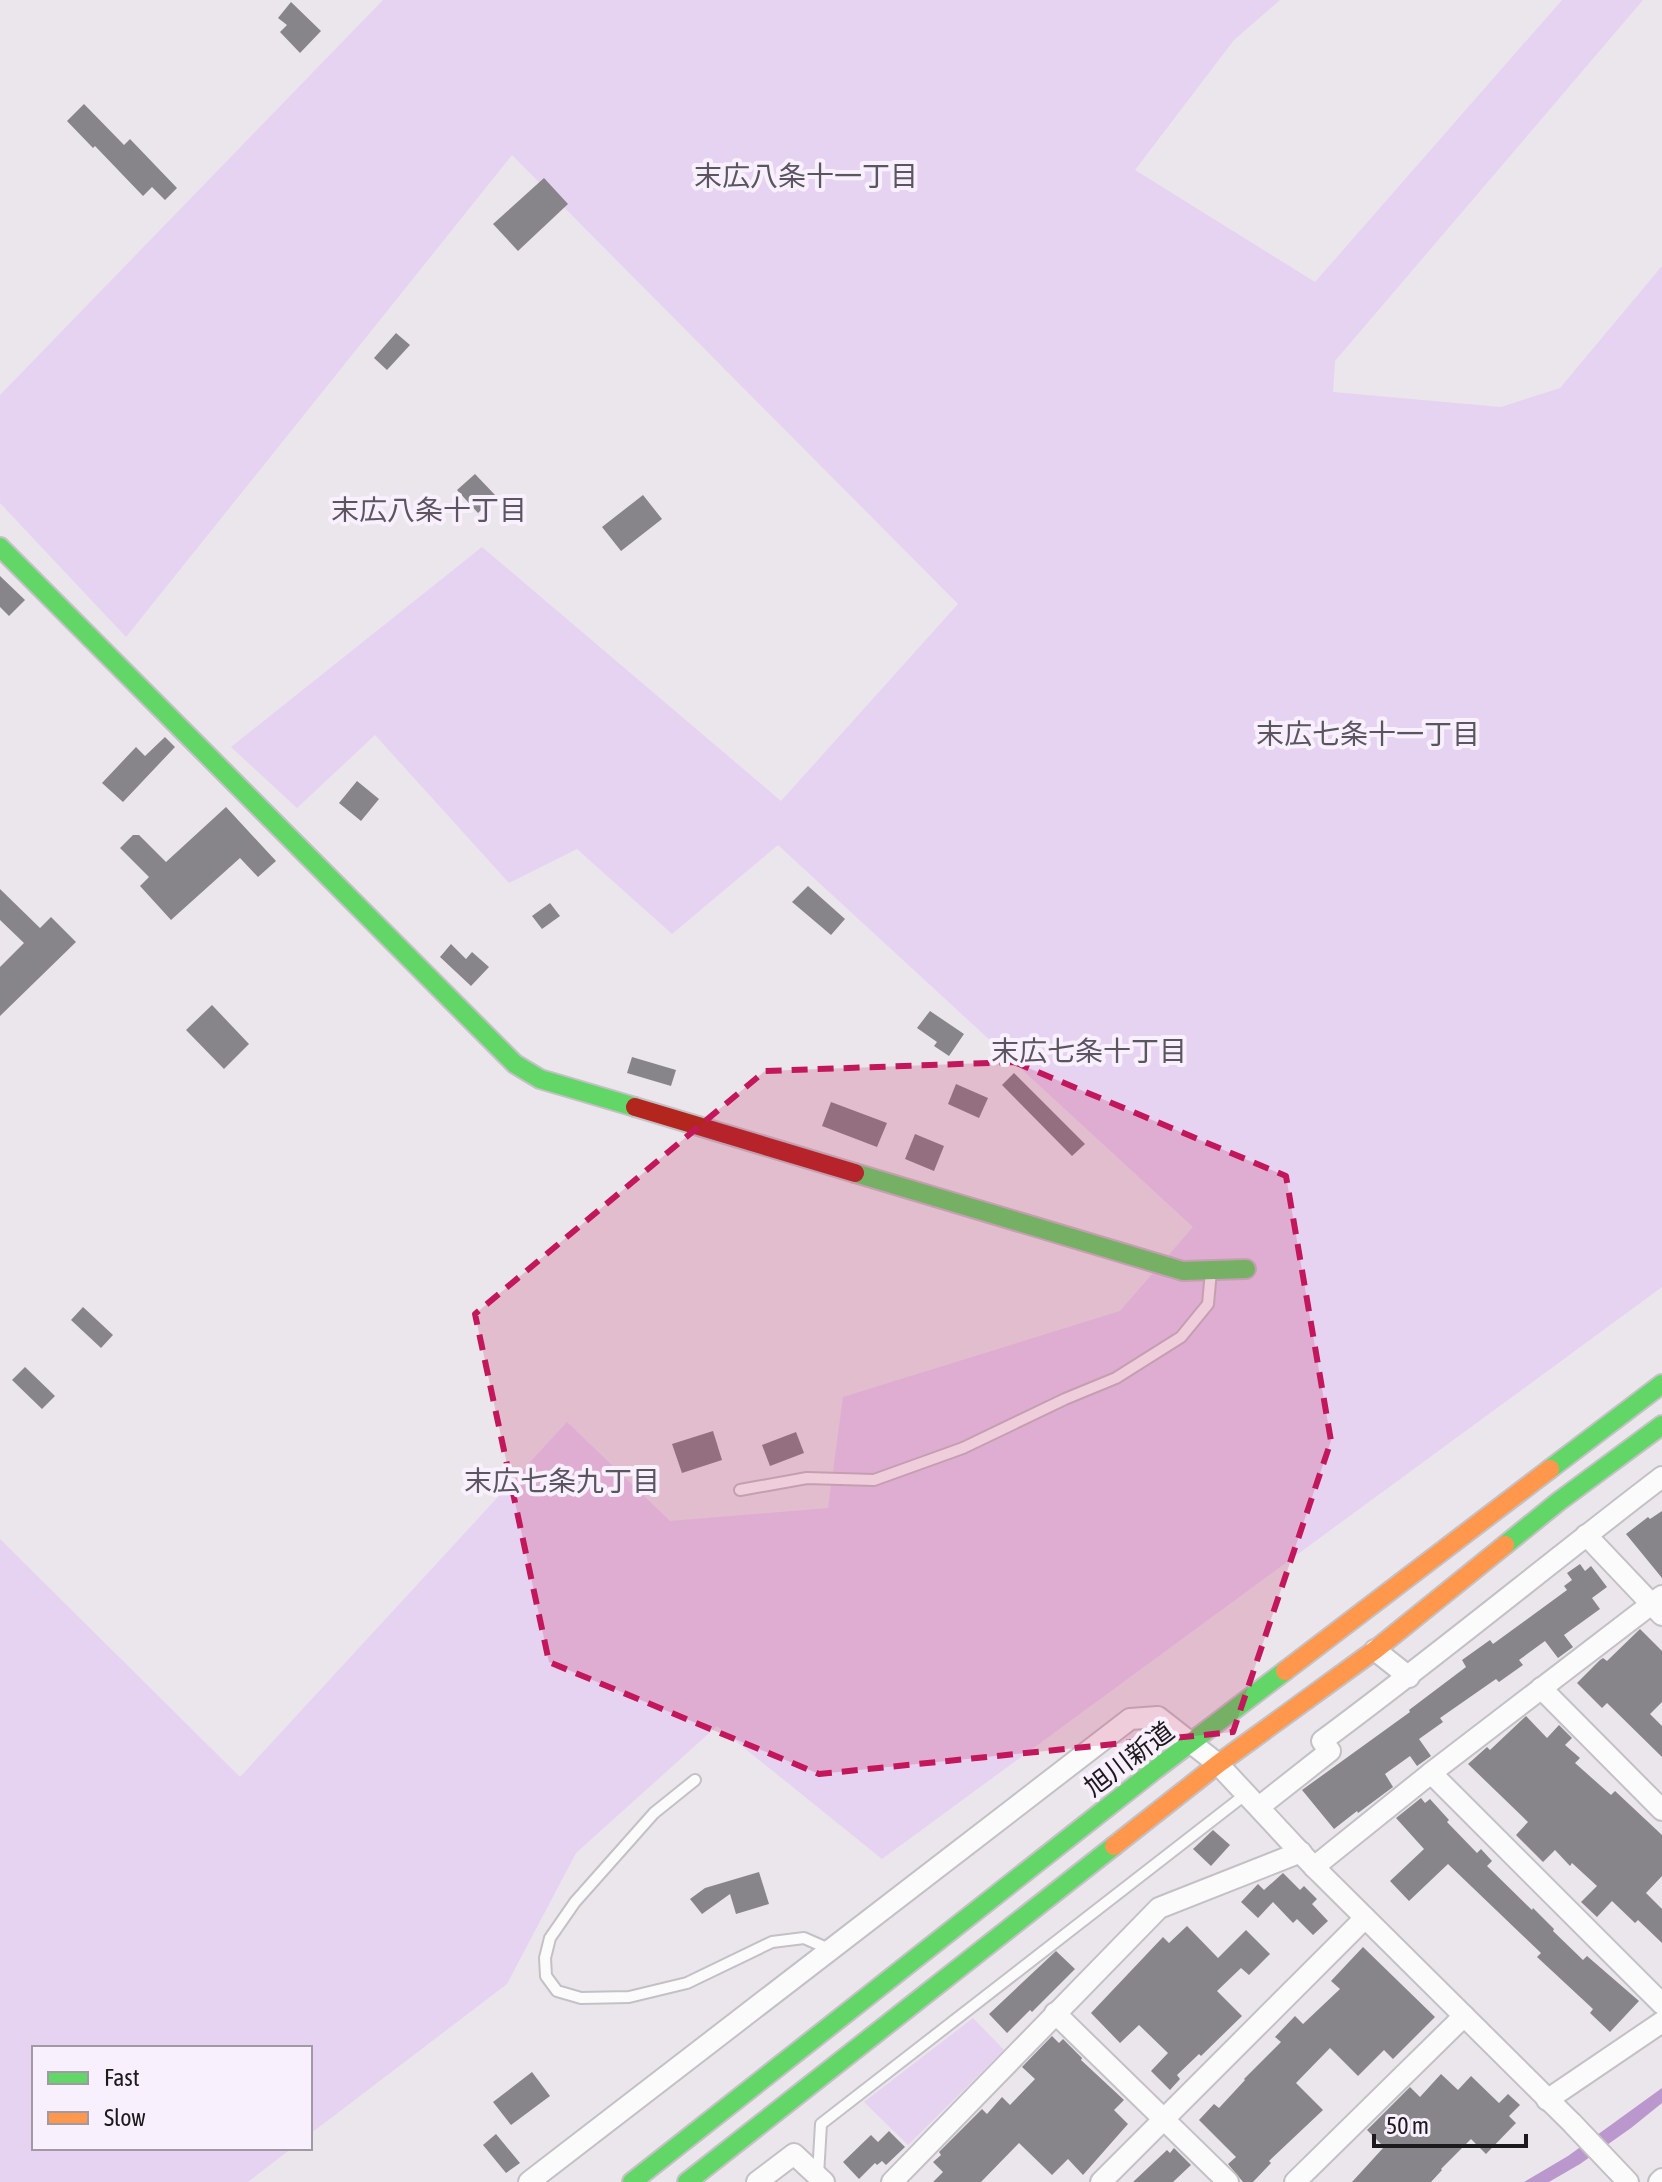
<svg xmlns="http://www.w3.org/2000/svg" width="1662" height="2182" viewBox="0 0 1662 2182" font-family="'Asap Condensed','Noto Sans JP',sans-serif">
  <rect width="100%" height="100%" fill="#eae6ec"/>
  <g fill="#e6d3f1">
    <polygon points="383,0 1280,0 1234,40 1135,170 1315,282 1562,0 1643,0 1335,361 1333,392 1501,407 1560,388 1662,266 1662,1287 882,1859 717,1726 576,1853 507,1984 310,2134 310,2048 34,2048 34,2148 292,2148 248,2182 0,2182 0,1539 240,1777 567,1422 670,1521 828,1508 843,1397 1120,1311 1193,1227 778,845 672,934 577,849 509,883 375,735 297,808 231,747 482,547 781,801 958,604 512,155 126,637 0,503 0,395"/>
    <polygon points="973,2018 1004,2050 908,2145 864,2102"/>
  </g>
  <polygon fill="#ba97cd" points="1662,2088 1662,2103 1631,2128 1580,2164 1549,2182 1524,2182 1568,2156"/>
  <g fill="#88858a">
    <polygon points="291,2 321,31 300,53 280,32 287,25 278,18"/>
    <polygon points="84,104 124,145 130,139 177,188 165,200 152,187 143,196 95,146 93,148 67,121"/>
    <polygon points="544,178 568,204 518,251 493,224"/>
    <polygon points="396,333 410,345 387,370 374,358"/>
    <polygon points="475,474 496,496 478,513 457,490"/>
    <polygon points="643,495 662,519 621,551 602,527"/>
    <polygon points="0,576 25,600 9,616 0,607"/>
    <polygon points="165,737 175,747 123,802 102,783 136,747 145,756"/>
    <polygon points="357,781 379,799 361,821 339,803"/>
    <polygon points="226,807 276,861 258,877 240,858 171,920 140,886 149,877 120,848 133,835 139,835 166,862"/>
    <polygon points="808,886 845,919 831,935 792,902"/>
    <polygon points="0,889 40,928 51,917 76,942 0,1016 0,967 24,943 0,920"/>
    <polygon points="550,903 560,916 542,929 532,916"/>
    <polygon points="451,944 466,959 472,952 489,967 471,986 440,957"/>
    <polygon points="212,1005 249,1044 224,1069 186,1030"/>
    <polygon points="930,1011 964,1034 949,1056 934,1046 937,1042 917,1028"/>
    <polygon points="632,1057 676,1070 671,1086 627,1073"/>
    <polygon points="1014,1073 1085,1144 1072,1156 1002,1085"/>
    <polygon points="956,1084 988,1098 979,1118 948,1104"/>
    <polygon points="831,1102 887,1123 877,1147 822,1126"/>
    <polygon points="915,1134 944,1146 934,1171 905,1159"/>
    <polygon points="83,1307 113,1335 101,1348 71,1320"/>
    <polygon points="25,1367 55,1396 42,1409 12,1380"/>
    <polygon points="713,1431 722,1460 682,1473 672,1444"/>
    <polygon points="796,1432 804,1453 770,1466 762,1445"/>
    <polygon points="1662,1511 1662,1578 1626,1534 1648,1517 1650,1519"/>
    <polygon points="1580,1564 1585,1571 1591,1566 1607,1587 1592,1598 1600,1609 1564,1635 1573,1647 1558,1658 1545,1641 1519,1660 1523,1665 1499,1682 1496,1679 1440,1718 1443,1722 1419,1739 1431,1756 1417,1766 1410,1756 1385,1774 1393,1787 1358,1813 1357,1811 1334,1829 1302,1790 1410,1712 1409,1710 1466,1667 1462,1660 1490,1640 1493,1644 1567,1590 1564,1586 1572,1580 1567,1573"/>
    <polygon points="1640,1629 1662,1651 1662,1702 1650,1714 1662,1726 1662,1757 1607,1703 1602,1708 1577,1683 1600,1660 1603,1658 1607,1661"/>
    <polygon points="1526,1716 1547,1738 1559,1725 1572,1738 1565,1745 1580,1758 1575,1763 1611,1795 1615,1791 1662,1835 1662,1876 1646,1893 1662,1909 1662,1943 1638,1920 1635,1923 1612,1901 1597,1917 1581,1902 1597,1886 1572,1863 1570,1866 1555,1850 1543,1862 1516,1835 1528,1822 1468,1764 1487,1747 1490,1750"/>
    <polygon points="1421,1798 1425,1803 1430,1799 1449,1820 1447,1822 1477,1853 1481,1849 1492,1861 1487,1866 1532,1910 1533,1908 1554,1929 1553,1931 1583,1960 1587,1956 1639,2001 1610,2032 1590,2013 1593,2009 1537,1957 1541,1953 1448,1864 1409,1901 1390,1881 1424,1849 1396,1818"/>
    <polygon points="1213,1830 1230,1845 1211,1866 1193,1849"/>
    <polygon points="759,1872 769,1904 736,1914 730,1894 702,1914 690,1899 705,1888"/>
    <polygon points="1283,1873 1300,1890 1304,1886 1317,1899 1312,1904 1328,1921 1313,1935 1297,1919 1293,1923 1273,1902 1258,1918 1241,1902 1258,1884 1264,1890"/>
    <polygon points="1187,1926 1218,1958 1246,1930 1270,1954 1249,1975 1241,1968 1217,1991 1242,2016 1201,2056 1199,2054 1177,2075 1180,2079 1170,2090 1151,2071 1168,2053 1139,2025 1120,2043 1091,2013 1163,1937 1169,1943"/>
    <polygon points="1363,1947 1435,2017 1393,2059 1384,2050 1358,2076 1330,2048 1296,2083 1323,2110 1269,2161 1271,2163 1253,2182 1243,2182 1228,2164 1236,2157 1199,2120 1214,2104 1219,2108 1245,2080 1244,2079 1281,2042 1275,2037 1295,2016 1303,2024 1340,1989 1331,1981"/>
    <polygon points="1056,1951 1075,1969 1032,2012 1030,2010 1007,2033 989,2014"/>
    <polygon points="1052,2036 1059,2043 1063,2039 1082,2058 1081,2060 1124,2100 1114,2110 1128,2124 1120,2133 1083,2175 1068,2159 1052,2175 1019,2143 981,2182 933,2182 943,2172 933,2162 941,2155 939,2152 982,2109 987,2114 1002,2097 1010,2105 1035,2079 1022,2067"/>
    <polygon points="532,2072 550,2096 511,2125 493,2102"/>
    <polygon points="1441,2074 1458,2090 1471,2076 1499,2103 1508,2094 1520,2105 1509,2116 1516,2123 1486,2154 1471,2139 1441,2169 1442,2170 1431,2182 1352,2182 1384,2147 1367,2130 1410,2087 1420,2097"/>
    <polygon points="889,2131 905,2147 886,2165 882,2161 877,2165 875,2163 859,2179 843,2162 871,2135 878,2142"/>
    <polygon points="496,2134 520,2163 506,2173 483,2145"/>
    <polygon points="1174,2148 1191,2165 1173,2182 1133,2182 1167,2150 1170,2153"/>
  </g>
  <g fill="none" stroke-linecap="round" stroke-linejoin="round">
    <defs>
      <g id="lane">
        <polyline points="740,1490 807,1478 874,1480 963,1448 1065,1399 1116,1378 1181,1337 1208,1304 1211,1271"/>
        <polyline points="695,1780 654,1813 575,1902 550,1938 545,1958 546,1976 557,1991 581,1998 629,1997 687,1983 772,1942 804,1938 829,1949"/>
        <polyline points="818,2175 821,2124 1246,1794"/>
      </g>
      <g id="street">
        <polyline points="1586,1535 1662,1615"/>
        <polyline points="1375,1650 1409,1677"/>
        <polyline points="1541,1688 1662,1810"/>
        <polyline points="1431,1773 1662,2004"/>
        <path d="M1259 1807 1330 1751 1322 1741C1437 1656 1548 1564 1662 1477"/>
        <polyline points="1314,1867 1431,1773 1662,1596"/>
        <polyline points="1055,2013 1228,2182"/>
        <polyline points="1547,2100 1662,2022"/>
        <polyline points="529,2182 1130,1719 1158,1717 1218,1764 1314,1867 1572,2123 1628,2182"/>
        <polyline points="757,2182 794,2154 824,2182"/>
        <polyline points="892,2182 1159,1908 1301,1852"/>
        <polyline points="1101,2182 1365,1918"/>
        <polyline points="1295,2182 1464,2016"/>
        <polyline points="1659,2182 1662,2179"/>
      </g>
      <g id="fast">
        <polyline points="0,547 515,1064 540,1079 635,1107"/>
        <polyline points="855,1173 1183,1271 1246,1269"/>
        <polyline points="1550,1469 1662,1384"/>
        <polyline points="1505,1545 1558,1502 1662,1425"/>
        <polyline points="632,2182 1156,1769 1285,1671"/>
        <polyline points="687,2182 1114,1846"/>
      </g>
      <g id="slow">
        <polyline points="1285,1671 1550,1469"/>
        <polyline points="1114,1846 1218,1764 1375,1650 1505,1545"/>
      </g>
      <polyline id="jam" points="635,1107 855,1173"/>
    </defs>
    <use href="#lane" stroke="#c4c1c6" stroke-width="14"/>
    <use href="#street" stroke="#c4c1c6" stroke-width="24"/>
    <use href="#fast" stroke="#c4c1c6" stroke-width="22"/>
    <use href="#slow" stroke="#c4c1c6" stroke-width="22"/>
    <use href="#jam" stroke="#c4c1c6" stroke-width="22"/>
    <use href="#lane" stroke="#fcfbfc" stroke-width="10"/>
    <use href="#street" stroke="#fcfbfc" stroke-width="20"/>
    <use href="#fast" stroke="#63d668" stroke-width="18"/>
    <use href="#slow" stroke="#ff974d" stroke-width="18"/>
    <use href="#jam" stroke="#b3261e" stroke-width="18"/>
  </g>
  <path fill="#c2185b" fill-opacity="0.2" stroke="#c2185b" stroke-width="6" stroke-dasharray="16 10" stroke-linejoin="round" d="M1014 1062 1286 1176 1331 1441 1233 1732 819 1774 549 1662 475 1314 765 1071Z"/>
  <g text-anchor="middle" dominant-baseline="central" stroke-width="8" stroke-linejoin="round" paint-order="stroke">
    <g font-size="26" fill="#1d1a1e" stroke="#f8f0fd">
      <text transform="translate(1129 1759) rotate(-37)">旭川新道</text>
    </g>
    <g font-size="28" fill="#5b555f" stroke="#f8f0fd">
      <text x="806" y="176">末広八条十一丁目</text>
      <text x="429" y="510">末広八条十丁目</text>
      <text x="1368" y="734">末広七条十一丁目</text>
      <text x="1089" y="1051">末広七条十丁目</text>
      <text x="562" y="1481">末広七条九丁目</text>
    </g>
  </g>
  <rect x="32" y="2046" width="280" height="104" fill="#f8f0fd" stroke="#a09aa4" stroke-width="2"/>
  <rect x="48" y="2072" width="40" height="12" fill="#63d668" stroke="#a09aa4" stroke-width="2"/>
  <text x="104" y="2086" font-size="24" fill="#1d1a1e">Fast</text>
  <rect x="48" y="2112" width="40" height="12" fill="#ff974d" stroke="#a09aa4" stroke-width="2"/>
  <text x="104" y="2126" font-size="24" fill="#1d1a1e">Slow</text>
  <path d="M1374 2134v12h152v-12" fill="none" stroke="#1d1a1e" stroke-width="4"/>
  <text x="1386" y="2134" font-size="24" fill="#1d1a1e" stroke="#f8f0fd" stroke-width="6" paint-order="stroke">50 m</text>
</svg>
